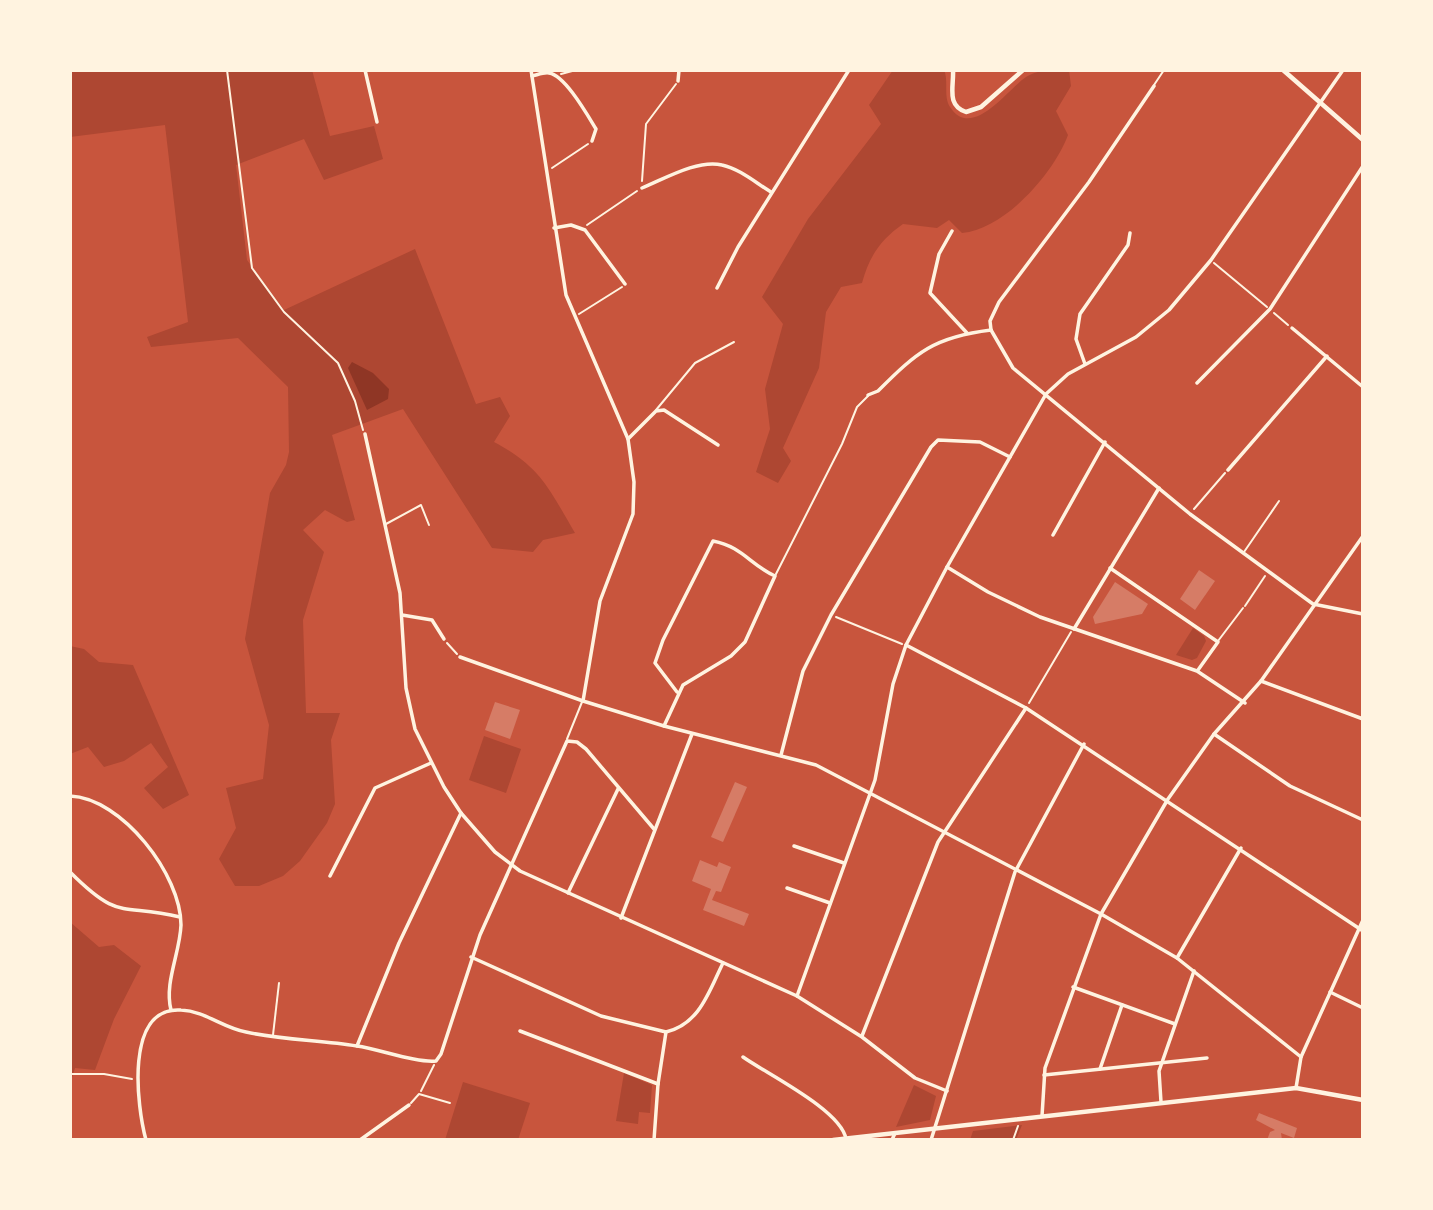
<svg xmlns="http://www.w3.org/2000/svg" width="1433" height="1210" viewBox="0 0 1433 1210" font-family="'Exo 2',sans-serif">
  <rect width="100%" height="100%" fill="#c8553d"/>
  <g fill="#ae4732">
    <path d="M70 70H312L330 136 374 126 383 159 324 180 304 139 236 165 247 260 284 310 415 249 476 404 500 397 510 416 494 442C541 467 549 489 575 533L543 540 533 552 492 548 403 409 332 435 355 520 347 522 325 510 303 530 324 552 303 620 306 713H340L331 740 335 804 327 823 300 861 283 876 259 886H235L219 859 236 828 226 788 263 779 269 725 245 639 270 493 286 465 289 452 288 387 238 338 151 347 147 337 188 322 165 125 70 137Z"/>
    <path d="M893 70H944C949 81 943 96 950 107 972 141 1008 89 1026 77 1038 69 1055 70 1069 70L1071 86 1056 111 1068 135C1054 173 1005 229 962 233L949 220 937 228 903 224C880 240 869 257 862 283L841 287 826 312 819 368 783 448 791 461 778 483 756 472 770 429 765 389 783 324 762 297 808 219 881 124 869 105Z"/>
    <polygon points="1193,628 1204,636 1206,641 1197,658 1192,660 1176,655"/>
    <polygon points="70,646 84,649 99,662 133,665 189,795 163,809 144,788 168,767 151,743 124,761 104,767 88,747 70,754"/>
    <polygon points="484,736 521,749 506,793 469,780"/>
    <polygon points="70,922 99,947 114,945 141,966 114,1019 95,1070 75,1068 70,1084"/>
    <polygon points="624,1073 652,1085 650,1113 639,1112 638,1124 616,1121"/>
    <polygon points="463,1082 530,1103 518,1140 445,1140"/>
    <polygon points="914,1085 936,1096 930,1120 896,1127"/>
    <polygon points="1022,1125 1016,1140 970,1140 973,1131"/>
  </g>
  <polygon fill="#8f3625" points="352,362 373,373 389,389 388,399 367,410 348,368"/>
  <g fill="#d67c66">
    <polygon points="1199,570 1215,581 1195,610 1180,599"/>
    <polygon points="1115,582 1148,604 1142,614 1095,624 1093,617"/>
    <polygon points="495,702 520,710 510,739 485,730"/>
    <polygon points="735,782 747,787 723,842 711,837"/>
    <polygon points="700,860 717,867 719,862 731,867 721,892 716,891 712,900 749,914 744,926 703,910 711,889 692,881"/>
    <polygon points="1259,1113 1297,1128 1294,1138 1281,1133 1282,1140 1267,1140 1270,1132 1275,1130 1256,1120"/>
  </g>
  <g fill="none" stroke-linecap="round" stroke-linejoin="round">
    <g stroke="#fff3e0" stroke-width="2">
      <polyline points="227,70 252,268 284,312 338,363 355,401 363,430"/>
      <polyline points="561,74 576,70"/>
      <polyline points="552,168 588,144"/>
      <polyline points="642,181 646,124 676,84"/>
      <polyline points="587,225 637,191"/>
      <polyline points="1214,263 1267,307"/>
      <polyline points="1274,313 1288,325"/>
      <polyline points="579,314 622,287"/>
      <polyline points="1194,509 1225,473"/>
      <polyline points="1245,606 1265,576"/>
      <polyline points="836,617 902,644"/>
      <polyline points="447,643 457,654"/>
      <polyline points="1029,703 1071,632"/>
      <polyline points="70,1074 104,1074 132,1079"/>
      <polyline points="421,1091 434,1065"/>
      <polyline points="1013,1140 1018,1126"/>
    </g>
    <g stroke="#fff3e0" stroke-width="2">
      <polyline points="1154,85 1164,70"/>
      <polyline points="656,410 695,363 734,342"/>
      <polyline points="386,524 421,505 429,525"/>
      <polyline points="1244,552 1279,501"/>
      <polyline points="776,574 842,444 857,407 868,396"/>
      <polyline points="1218,641 1243,608"/>
      <polyline points="567,739 582,702"/>
      <polyline points="273,1035 279,983"/>
      <polyline points="411,1103 419,1094 450,1103"/>
    </g>
    <g stroke="#fff3e0" stroke-width="3.5">
      <polyline points="365,70 377,122"/>
      <polyline points="531,70 566,295 628,439 634,482 633,514 600,601 583,701"/>
      <path d="M532 76C537 75 544 72 549 73 565 75 588 116 596 129L592 141"/>
      <polyline points="678,81 679,70"/>
      <path d="M642 188C664 179 698 159 722 165 740 169 756 183 771 192"/>
      <polyline points="554,228 571,225 585,230 625,284"/>
      <polyline points="952,231 939,254 930,293 967,333"/>
      <polyline points="717,288 738,247 849,70"/>
      <polyline points="1292,328 1363,387"/>
      <polyline points="991,330 1013,368 1190,514 1313,604 1363,614"/>
      <polyline points="991,330 990,321 999,302 1089,182 1154,86"/>
      <polyline points="1085,364 1076,339 1080,314 1128,245 1130,233"/>
      <polyline points="1197,383 1270,309 1363,166"/>
      <path d="M868 395 878 391C917 352 934 337 991 330"/>
      <polyline points="365,434 400,593 406,688 415,729 444,787 461,813 495,852 520,871 797,996 862,1037 915,1078 947,1091"/>
      <polyline points="628,439 656,411 664,410 718,445"/>
      <polyline points="1228,470 1327,356"/>
      <polyline points="1053,535 1105,442"/>
      <polyline points="947,567 988,592 1040,617 1197,671 1245,703"/>
      <polyline points="1110,568 1218,642 1198,670"/>
      <polyline points="402,615 432,620 444,639"/>
      <polyline points="1074,629 1159,488"/>
      <polyline points="906,645 1026,708 1363,931"/>
      <polyline points="460,657 583,701 664,726 816,765 1101,914 1177,958 1301,1057"/>
      <polyline points="1261,681 1363,719"/>
      <path d="M664 726 683 685 731 656 745 642 775 576C749 564 743 547 713 541L663 640 655 663 677 692"/>
      <polyline points="1214,734 1290,786 1363,820"/>
      <polyline points="781,755 803,671 831,615 931,447 938,440 980,442 1010,457"/>
      <path d="M70 796C122 798 181 875 181 925 180 953 164 983 171 1010"/>
      <polyline points="794,846 844,863"/>
      <path d="M70 872C120 922 120 903 180 917"/>
      <polyline points="330,876 375,788 431,763"/>
      <polyline points="787,888 830,903"/>
      <polyline points="568,893 618,789"/>
      <polyline points="621,918 692,734"/>
      <polyline points="471,957 601,1016 666,1032"/>
      <polyline points="1177,958 1241,848"/>
      <polyline points="1073,987 1175,1024"/>
      <polyline points="1330,992 1363,1008"/>
      <polyline points="797,996 875,780 893,684 906,645 947,567 1046,394 1068,374 1136,337 1169,310 1211,260 1343,70"/>
      <polyline points="520,1031 658,1084"/>
      <polyline points="862,1036 938,842 1026,708"/>
      <polyline points="357,1046 399,943 461,813"/>
      <path d="M743 1057C767 1074 841 1110 846 1139"/>
      <polyline points="1100,1069 1122,1005"/>
      <polyline points="1044,1075 1207,1058"/>
      <polyline points="1296,1088 1301,1057 1363,920"/>
      <polyline points="1161,1102 1159,1071 1194,971"/>
      <polyline points="1042,1116 1045,1068 1101,914 1168,799 1214,734 1261,681 1363,536"/>
      <path d="M146 1140C137 1107 124 1006 181 1010 205 1011 223 1028 246 1032 282 1040 321 1040 357 1046 379 1049 416 1063 436 1061L441 1054 480 935 567 741 577 742 586 749 654 829"/>
      <polyline points="360,1140 409,1105"/>
      <path d="M654 1140 658 1084 666 1032C700 1024 709 991 723 963"/>
      <polyline points="892,1140 895,1133"/>
      <polyline points="931,1140 1015,872 1084,744"/>
    </g>
    <g stroke="#fff3e0" stroke-width="4.5">
      <path d="M953 70C954 87 946 105 966 112L981 107 1023 70"/>
      <polyline points="1283,70 1363,140"/>
      <polyline points="833,1140 1296,1088 1363,1100"/>
    </g>
  </g>
  <rect width="1433" height="1210" fill="none" stroke="#fff3e0" stroke-width="144"/>
</svg>
